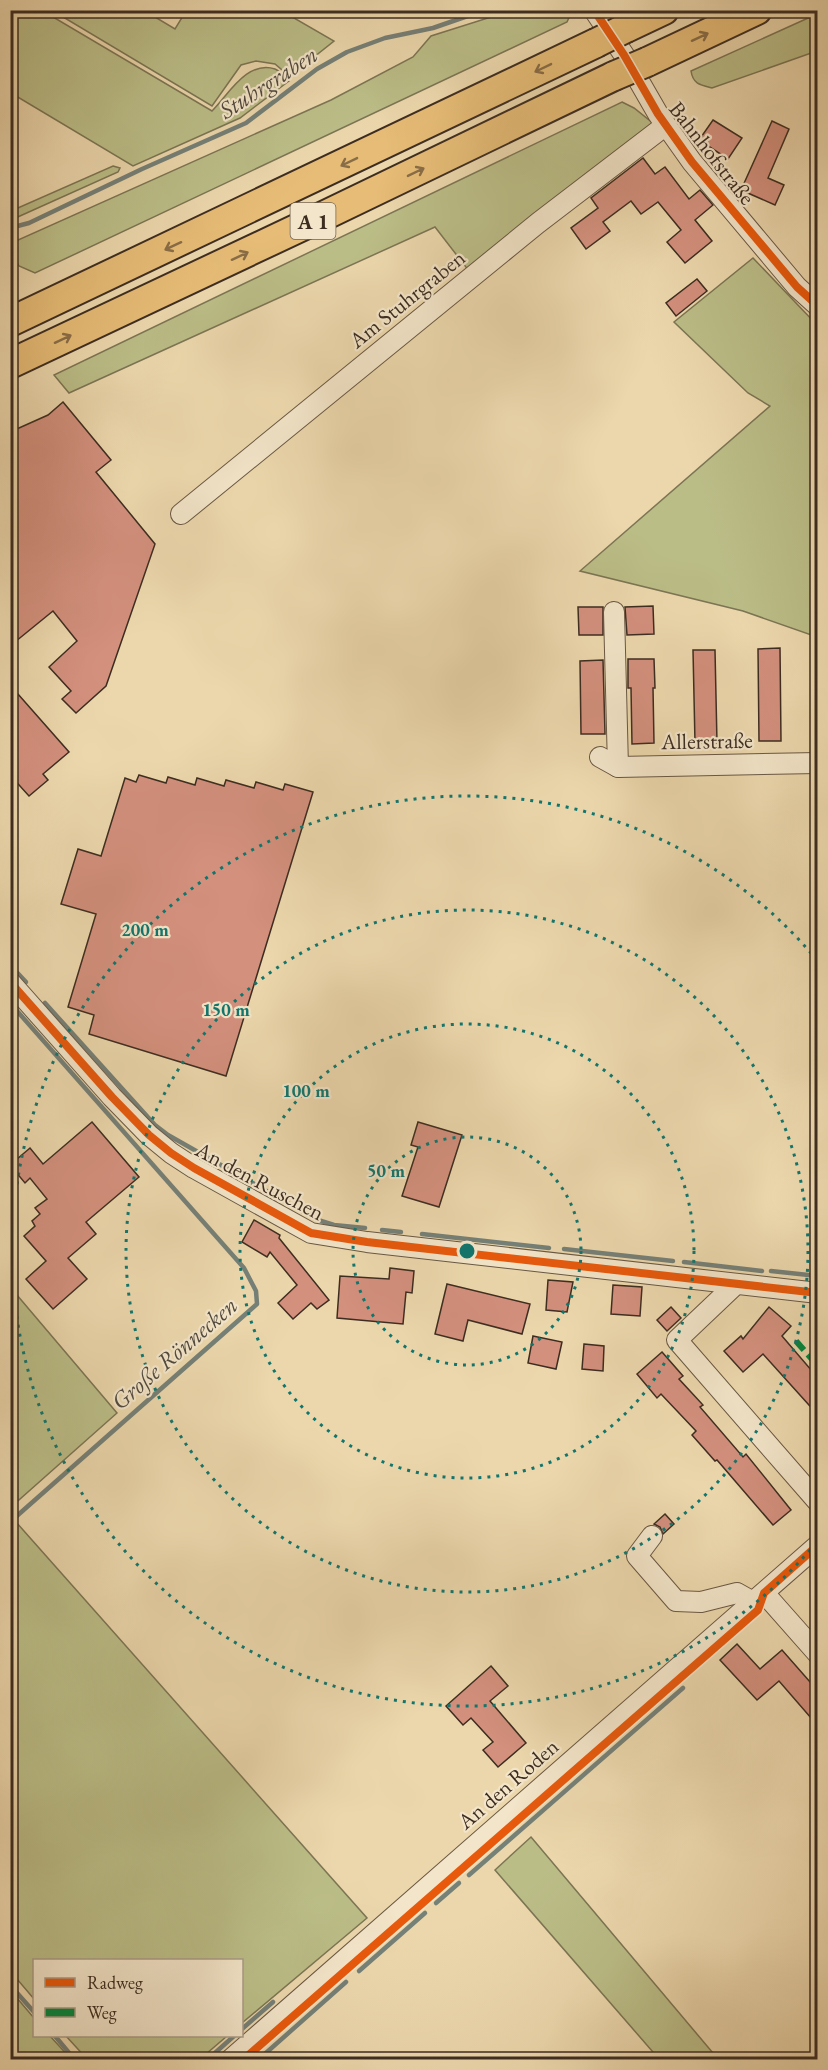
<svg xmlns="http://www.w3.org/2000/svg" width="828" height="2070" viewBox="0 0 828 2070" font-family="'EB Garamond',serif">
  <rect width="100%" height="100%" fill="#ecd7ac"/>
  <filter id="stains"><feTurbulence type="fractalNoise" baseFrequency=".00333" numOctaves="4"/><feColorMatrix values="0 0 0 0 .2 0 0 0 0 .09 0 0 0 0 .02 0 0 0 .5 -.17"/></filter>
  <radialGradient id="worn" r=".72"><stop offset=".6" stop-color="#630" stop-opacity="0"/><stop offset="1" stop-color="#630" stop-opacity=".3"/></radialGradient>
  <g fill="#bbbd87" stroke="#7c7554" stroke-width="1.5">
    <path d="M11 10 43 11 212 111C229 94 247 60 275 69 280 71 285 77 289 81L240 118 133 166 11 93Z"/>
    <polygon points="569,10 571,13 567,22 35,273 19,266 12,253 18,240 331,100 413,57 431,36 510,11"/>
    <polygon points="53,11 145,11 175,29 186,11 282,11 334,41 304,65 288,75 275,64 256,61 241,65 212,106"/>
    <path d="M817 14V51L712 88C700 85 693 84 691 71Z"/>
    <polygon points="622,102 634,108 654,124 469,271 435,227 69,393 54,375"/>
    <polygon points="113,166 120,168 118,172 11,220 11,211"/>
    <polygon points="753,258 817,325 817,637 743,611 580,571 770,406 748,393 674,322"/>
    <polygon points="11,1288 117,1413 11,1507 10,1507"/>
    <polygon points="16,1522 367,1918 242,2023 242,1960 34,1960 34,1999 11,1972 10,1527"/>
    <polygon points="531,1837 718,2059 659,2059 495,1870"/>
    <polygon points="11,1991 34,2018 34,2036 50,2036 71,2059 11,2059"/>
    <polygon points="66,2036 227,2036 199,2060 87,2059"/>
  </g>
  <g fill="none" stroke-linecap="round" stroke-linejoin="round">
    <g stroke="#758077" stroke-width="4.5">
      <polyline points="10,228 29,223 142,169 246,123 317,69 347,52 385,38 433,28 485,10"/>
      <polyline points="10,965 26,982"/>
      <polyline points="10,1003 244,1268 256,1291 257,1304 10,1522"/>
      <polyline points="45,1003 155,1125 168,1135 318,1220 334,1225 365,1228"/>
      <polyline points="382,1230 401,1232"/>
      <polyline points="422,1234 549,1248"/>
      <polyline points="564,1249 673,1261"/>
      <polyline points="684,1262 762,1271"/>
      <polyline points="771,1271 818,1276"/>
      <polyline points="469,1875 683,1688"/>
      <polyline points="436,1903 459,1883"/>
      <polyline points="359,1971 425,1913"/>
      <polyline points="10,1985 34,2012"/>
      <polyline points="242,2029 273,2002"/>
      <polyline points="55,2036 75,2060"/>
      <polyline points="207,2060 234,2036"/>
      <polyline points="258,2060 346,1982"/>
    </g>
  </g>
  <g fill="#d3907d" stroke="#3d2d21" stroke-width="1.5">
    <polygon points="713,120 742,138 728,159 699,140"/>
    <polygon points="772,121 789,129 768,178 784,185 775,205 741,190"/>
    <polygon points="643,158 655,174 665,167 689,199 700,190 713,205 695,220 712,241 685,263 667,242 681,230 658,202 641,214 631,201 603,222 610,231 586,249 571,228 598,208 591,198"/>
    <polygon points="697,279 707,291 676,316 666,303"/>
    <polygon points="63,402 111,460 96,472 155,544 106,686 76,713 62,699 71,691 49,667 77,641 53,611 10,646 10,432 48,415"/>
    <polygon points="653,606 654,634 627,635 625,607"/>
    <polygon points="578,607 603,607 603,635 579,635"/>
    <polygon points="780,648 781,741 759,741 758,649"/>
    <polygon points="693,650 715,650 717,743 695,743"/>
    <polygon points="628,659 654,659 655,688 653,688 654,743 632,744 631,688 628,688"/>
    <polygon points="603,660 605,734 581,734 580,661"/>
    <polygon points="10,685 69,752 43,774 48,780 29,796 10,775"/>
    <polygon points="139,775 166,783 168,777 195,785 197,778 224,786 226,780 254,788 256,782 283,790 285,784 313,792 226,1076 89,1034 94,1015 68,1007 96,914 61,904 78,849 101,856 125,778 136,782"/>
    <polygon points="92,1122 139,1177 86,1222 96,1234 68,1258 87,1279 53,1309 26,1279 46,1261 24,1236 35,1226 32,1221 40,1214 35,1208 47,1199 30,1178 25,1183 10,1165 30,1148 43,1164"/>
    <polygon points="418,1122 462,1135 439,1207 402,1196 418,1147 411,1145"/>
    <polygon points="254,1220 280,1235 279,1238 329,1300 317,1309 311,1303 293,1319 278,1303 297,1285 270,1252 267,1257 242,1242"/>
    <polygon points="390,1268 414,1271 412,1293 406,1292 403,1324 337,1318 340,1276 389,1279"/>
    <polygon points="548,1280 573,1282 567,1312 546,1310"/>
    <polygon points="447,1284 530,1304 522,1334 468,1320 463,1341 435,1334"/>
    <polygon points="613,1285 642,1287 640,1316 611,1314"/>
    <polygon points="671,1307 681,1318 667,1331 657,1320"/>
    <polygon points="769,1307 791,1326 782,1336 818,1378 818,1415 763,1354 743,1372 724,1351 741,1336 743,1339"/>
    <polygon points="533,1336 562,1342 556,1369 528,1363"/>
    <polygon points="584,1344 604,1346 603,1371 582,1369"/>
    <polygon points="662,1352 683,1376 679,1379 703,1405 700,1407 743,1457 746,1454 791,1510 773,1525 717,1460 715,1461 692,1435 696,1431 661,1394 657,1398 637,1374"/>
    <polygon points="665,1514 674,1524 663,1534 660,1527 654,1524"/>
    <polygon points="737,1644 760,1669 782,1650 818,1691 818,1726 779,1681 757,1700 720,1660"/>
    <polygon points="491,1666 508,1686 490,1701 526,1743 498,1767 483,1750 493,1742 471,1718 463,1725 446,1706"/>
  </g>
  <g fill="none" stroke-linecap="round" stroke-linejoin="round">
    <defs>
      <g id="minor">
        <polyline points="594,10 624,55 658,114 692,162 797,287 818,306"/>
        <polyline points="181,514 538,223 666,125"/>
        <polyline points="614,612 618,767"/>
        <polyline points="600,757 618,767 818,763"/>
        <polyline points="10,982 112,1097 149,1135 171,1153 194,1168 311,1233 367,1242 818,1293"/>
        <polyline points="736,1284 677,1340 818,1502"/>
        <polyline points="652,1536 637,1556 676,1601 701,1602 737,1593 753,1602"/>
        <polyline points="764,1593 818,1654"/>
        <polyline points="230,2060 818,1545"/>
      </g>
      <g id="highway">
        <polyline points="626,28 664,10"/>
        <polyline points="647,62 757,10"/>
        <polyline points="10,322 596,43"/>
        <polyline points="10,364 311,222 614,76"/>
      </g>
    </defs>
    <use href="#minor" stroke="#695844" stroke-width="22"/>
    <use href="#highway" stroke="#3d2d21" stroke-width="32"/>
    <use href="#minor" stroke="#f3e5c9" stroke-width="20"/>
    <use href="#highway" stroke="#e6bc76" stroke-width="28"/>
    <defs>
      <g id="highway-bridge">
        <polyline points="596,43 626,28"/>
        <polyline points="614,76 647,62"/>
      </g>
    </defs>
    <use href="#highway-bridge" stroke="#3d2d21" stroke-width="32" stroke-linecap="butt"/>
    <use href="#highway-bridge" stroke="#e6bc76" stroke-width="28"/>
    <polyline stroke="#00873e" stroke-width="6" stroke-dasharray="12 6" stroke-linecap="butt" points="796,1341 818,1366"/>
    <defs>
      <g id="cycleway">
        <polyline points="594,10 624,55 658,114 692,162 797,287 818,306"/>
        <polyline points="10,982 112,1097 149,1135 171,1153 194,1168 311,1233 367,1242 818,1293"/>
        <polyline points="243,2060 758,1610 764,1593 818,1545"/>
      </g>
    </defs>
    <use href="#cycleway" stroke="#f3e5c9" stroke-width="11"/>
    <use href="#cycleway" stroke="#e8590c" stroke-width="8"/>
  </g>
  <defs><path id="oneway-shaft" d="M-6 0H5M1.5-3L5.5 0L1.5 3" fill="none" stroke-width="1.6" stroke-linecap="round" stroke-linejoin="round" transform="scale(1.5)"/></defs>
  <g stroke="#896d47">
    <use href="#oneway-shaft" transform="translate(700 37) rotate(-25)"/>
    <use href="#oneway-shaft" transform="translate(543 68) rotate(154)"/>
    <use href="#oneway-shaft" transform="translate(349 162) rotate(154)"/>
    <use href="#oneway-shaft" transform="translate(416 172) rotate(-26)"/>
    <use href="#oneway-shaft" transform="translate(173 246) rotate(155)"/>
    <use href="#oneway-shaft" transform="translate(240 256) rotate(-25)"/>
    <use href="#oneway-shaft" transform="translate(63 339) rotate(-25)"/>
  </g>
  <g fill="none" stroke="#0f766e" stroke-width="3" stroke-dasharray="3 6">
    <circle cx="467" cy="1251" r="114"/>
    <circle cx="467" cy="1251" r="227"/>
    <circle cx="467" cy="1251" r="341"/>
    <path d="M816 1543A455 455 0 1 1 816 959"/>
  </g>
  <g text-anchor="middle" dominant-baseline="central" stroke-width="4.5" stroke-linejoin="round" paint-order="stroke">
    <rect fill="#f3e5c9" stroke="#746453" stroke-width="1.5" x="290.5" y="203" width="45" height="36" rx="4.5"/>
    <g font-size="21" font-weight="bold" fill="#3d2d21">
      <text x="313" y="221">A 1</text>
    </g>
    <g font-size="22" fill="#3d2d21" stroke="#f3e5c9">
      <text transform="translate(712 153) rotate(52)">Bahnhofstraße</text>
      <text transform="translate(407 299) rotate(-39)">Am Stuhrgraben</text>
      <text transform="translate(707 741) rotate(-1)">Allerstraße</text>
      <text transform="translate(260 1181) rotate(28)">An den Ruschen</text>
      <text transform="translate(508 1784) rotate(-41)">An den Roden</text>
    </g>
    <g font-size="24" font-style="italic" fill="#50493e" stroke="#f3e5c9">
      <text transform="translate(268 82) rotate(-33)">Stuhrgraben</text>
      <text transform="translate(174 1353) rotate(-41)">Große Rönnecken</text>
    </g>
  </g>
  <circle cx="467" cy="1251" r="9" fill="#0f766e" stroke="#f3e5c9" stroke-width="3"/>
  <g font-size="18" text-anchor="middle" font-weight="bold" fill="#0f766e" stroke="#f3e5c9" stroke-width="4.5" stroke-linejoin="round" paint-order="stroke">
    <text x="145" y="936">200 m</text>
    <text x="226" y="1016">150 m</text>
    <text x="306" y="1097">100 m</text>
    <text x="386" y="1177">50 m</text>
  </g>
  <rect width="828" height="2070" fill="none" stroke="#ecd7ac" stroke-width="36"/>
  <rect x="12" y="12" width="804" height="2046" fill="none" stroke="#3d2d21" stroke-width="3"/>
  <rect x="18" y="18" width="792" height="2034" fill="none" stroke="#3d2d21" stroke-width="1.5"/>
  <rect x="33" y="1959" width="210" height="78" fill="#f3e5c9" stroke="#aa9b86" stroke-width="1.5"/>
  <rect x="45" y="1978" width="30" height="9" fill="#e8590c" stroke="#aa9b86" stroke-width="1.5"/>
  <text x="87" y="1989" font-size="18" fill="#3d2d21">Radweg</text>
  <rect x="45" y="2008" width="30" height="9" fill="#00873e" stroke="#aa9b86" stroke-width="1.5"/>
  <text x="87" y="2019" font-size="18" fill="#3d2d21">Weg</text>
  <rect width="100%" height="100%" filter="url(#stains)"/>
  <rect width="100%" height="100%" fill="url(#worn)"/>
</svg>
